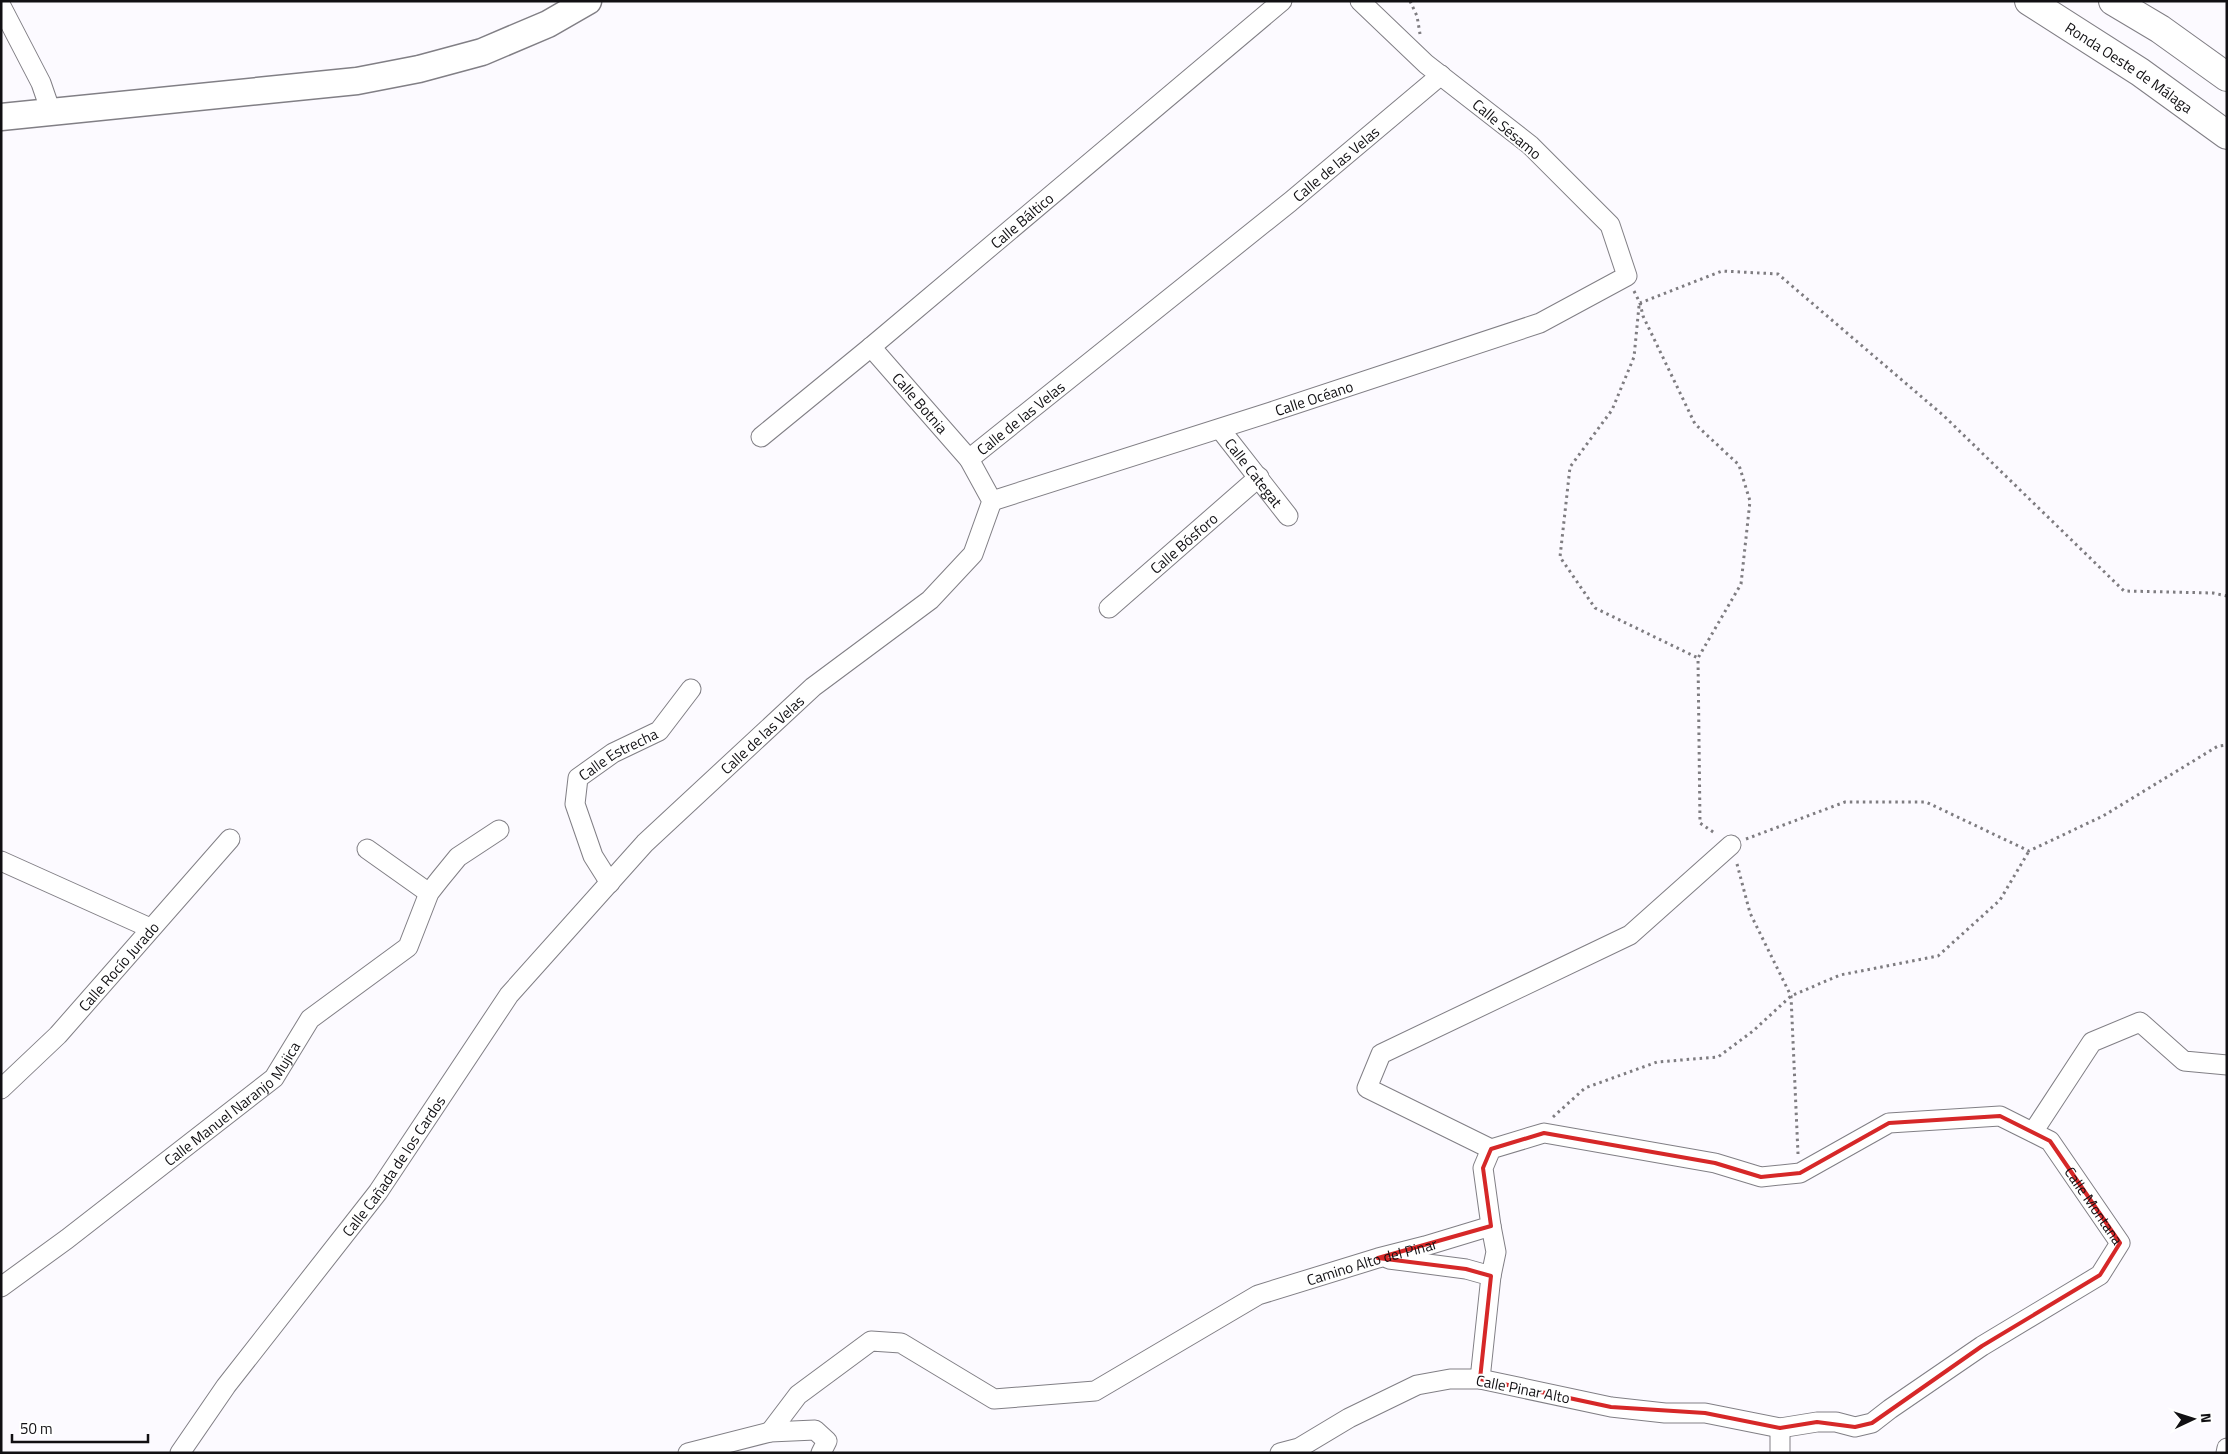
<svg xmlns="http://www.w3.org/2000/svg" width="2228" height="1454" viewBox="0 0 2228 1454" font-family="'Titillium Web',sans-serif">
  <rect width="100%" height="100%" fill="#fcfaff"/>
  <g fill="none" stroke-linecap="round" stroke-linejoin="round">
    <defs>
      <g id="street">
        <polyline points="1,6 41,83 51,112"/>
        <path id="s1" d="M1220 429 1288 516"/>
        <path id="s2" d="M761 437 871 347 1282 1"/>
        <path id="s3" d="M969 459 1290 202 1441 75"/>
        <path id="s4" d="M992 501 1271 412 1540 323 1627 276 1610 225 1530 145 1426 64 1360 1"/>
        <path id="s5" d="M1109 608 1259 477"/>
        <polyline points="367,849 429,893"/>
        <polyline points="1,861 150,928"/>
        <path id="s6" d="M610 883 593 856 575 804 578 778 613 753 659 731 691 689"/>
        <path id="s7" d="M1 1089 58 1035 230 839"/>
        <polyline points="2033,1132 2092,1042 2140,1022 2184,1061 2227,1065"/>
        <polyline points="1491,1149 1367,1088 1381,1054 1630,935 1731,845"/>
        <polyline points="1389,1259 1466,1269 1491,1276 1480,1379"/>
        <polyline points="1491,1276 1496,1252 1491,1226"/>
        <path id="s8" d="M1 1287 67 1239 274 1078 310 1019 408 947 429 893 440 879 458 857 499 830"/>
        <path id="s9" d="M770 1432 798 1395 871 1341 901 1343 994 1399 1095 1391 1258 1295 1378 1258 1425 1246 1491 1226 1483 1168 1491 1149 1544 1133 1715 1163 1761 1177 1800 1173 1889 1123 2000 1116 2050 1141 2120 1243 2100 1275 1982 1346 1890 1409 1872 1423 1855 1427 1836 1422H1817L1780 1428 1705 1413H1665L1611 1407 1480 1379H1450L1417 1385 1349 1418 1299 1448 1280 1453"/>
        <path id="s10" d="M180 1453 226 1386 378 1192 509 995 645 843 813 687 930 600 973 554 992 501 969 459 871 347"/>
        <polyline points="688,1453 770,1432 815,1430 827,1441 821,1453"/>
        <polyline points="1780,1453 1780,1428"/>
        <polyline points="2226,1453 2227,1448"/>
      </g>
      <polyline id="secondary" points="1,117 357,81 419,69 482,52 548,24 588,1"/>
      <g id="highway">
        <path id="s11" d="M2029 1 2140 72 2227 135"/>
        <polyline points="2113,1 2160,29 2227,77"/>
      </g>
    </defs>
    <use href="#street" stroke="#817f85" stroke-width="21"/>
    <use href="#secondary" stroke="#817f85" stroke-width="29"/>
    <use href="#highway" stroke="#817f85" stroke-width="30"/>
    <g stroke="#7e7c80" stroke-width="3" stroke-dasharray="2.5 4" stroke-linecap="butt">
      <polyline points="1410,1 1417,16 1420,34"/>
      <polyline points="1634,291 1640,303 1722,271 1778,274 1944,416 2124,591 2213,593 2227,596"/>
      <polyline points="1640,303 1643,316 1695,424 1739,465 1750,501 1741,584 1698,658 1700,823 1716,834"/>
      <polyline points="1639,306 1634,357 1612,410 1570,467 1560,557 1595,608 1698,658"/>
      <polyline points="1746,839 1845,802 1926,802 2029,851 2103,816 2218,746 2227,745"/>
      <polyline points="1737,864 1750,913 1791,996 1798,1154"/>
      <polyline points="1553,1117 1585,1088 1657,1062 1718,1057 1753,1031 1791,996 1840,975 1938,956 2000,900 2029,851"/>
    </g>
    <use href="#street" stroke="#fff" stroke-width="19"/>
    <use href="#secondary" stroke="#fff" stroke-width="26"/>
    <use href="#highway" stroke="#fff" stroke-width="28"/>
  </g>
  <path fill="none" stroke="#d62828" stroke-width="4" stroke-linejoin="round" d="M2000 1116 2050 1141 2120 1243 2100 1275 1982 1346 1872 1423 1855 1427 1817 1422 1780 1428 1705 1413 1611 1407 1480 1379 1491 1276 1466 1269 1378 1258 1491 1226 1483 1168 1491 1149 1544 1133 1715 1163 1761 1177 1800 1173 1889 1123Z"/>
  <g text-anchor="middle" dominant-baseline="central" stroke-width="4" stroke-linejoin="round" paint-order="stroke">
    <g font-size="15" fill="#111013" stroke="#fff">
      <text stroke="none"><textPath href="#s11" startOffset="120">Ronda Oeste de Málaga</textPath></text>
      <text transform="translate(1507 129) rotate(40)">Calle Sésamo</text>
      <text stroke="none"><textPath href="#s3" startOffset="471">Calle de las Velas</textPath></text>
      <text stroke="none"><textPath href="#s2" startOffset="339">Calle Báltico</textPath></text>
      <text stroke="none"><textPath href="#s4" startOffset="338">Calle Océano</textPath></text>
      <text transform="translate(920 403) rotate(49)">Calle Botnia</text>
      <text stroke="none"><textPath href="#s3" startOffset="66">Calle de las Velas</textPath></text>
      <text stroke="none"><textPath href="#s1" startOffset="55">Calle Categat</textPath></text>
      <text stroke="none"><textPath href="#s5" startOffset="99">Calle Bósforo</textPath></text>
      <text stroke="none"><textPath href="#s10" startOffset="928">Calle de las Velas</textPath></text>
      <text stroke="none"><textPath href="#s6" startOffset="160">Calle Estrecha</textPath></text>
      <text stroke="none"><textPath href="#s7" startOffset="170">Calle Rocío Jurado</textPath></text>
      <text stroke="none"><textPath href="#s8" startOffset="296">Calle Manuel Naranjo Mujica</textPath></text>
      <text stroke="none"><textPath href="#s10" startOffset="358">Calle Cañada de los Cardos</textPath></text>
      <text stroke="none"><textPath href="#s9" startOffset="1552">Calle Montana</textPath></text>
      <text stroke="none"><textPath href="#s9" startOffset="685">Camino Alto del Pinar</textPath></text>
      <text transform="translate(1523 1389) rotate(11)">Calle Pinar Alto</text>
    </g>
  </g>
  <rect width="2228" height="1454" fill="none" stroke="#111013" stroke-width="5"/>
  <g transform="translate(2193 1419) rotate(86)" stroke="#ffffff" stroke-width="4" paint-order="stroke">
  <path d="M0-4L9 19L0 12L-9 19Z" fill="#111013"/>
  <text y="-8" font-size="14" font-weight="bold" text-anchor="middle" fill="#111013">N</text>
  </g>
  <path d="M12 1434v8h136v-8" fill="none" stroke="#111013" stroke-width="2.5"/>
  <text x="20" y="1434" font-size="15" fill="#111013" stroke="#ffffff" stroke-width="4" paint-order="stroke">50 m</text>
</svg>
